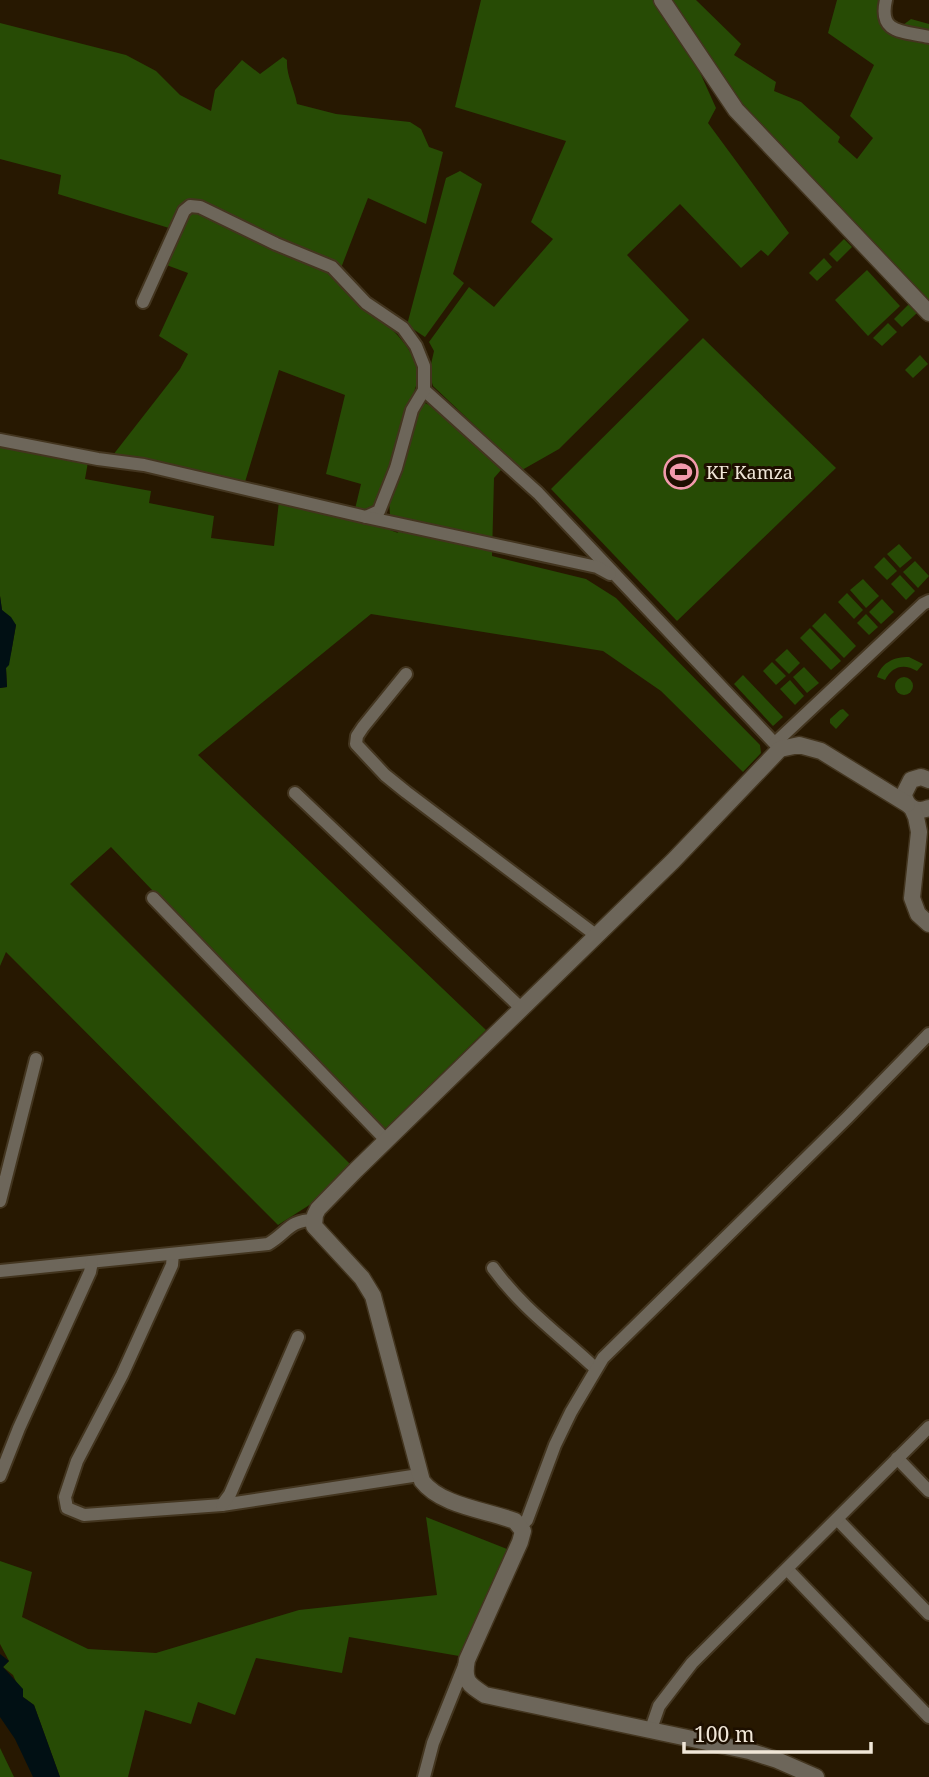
<svg xmlns="http://www.w3.org/2000/svg" width="929" height="1777" viewBox="0 0 929 1777" font-family="'Noto Serif',serif">
  <rect width="100%" height="100%" fill="#271801"/>
  <g fill="#274b05">
    <polygon points="481,0 656,0 693,57 716,108 708,123 789,233 768,256 761,250 741,268 680,204 627,255 689,320 559,449 522,470 433,386 429,373 434,351 429,342 469,287 494,307 553,239 531,222 566,141 455,107"/>
    <polygon points="668,0 696,0 741,44 734,55 776,82 774,91 801,102 840,137 838,142 857,159 873,138 850,116 874,65 828,33 837,0 891,0 888,14 893,22 903,25 911,19 929,24 929,303 737,102"/>
    <path d="M0 23 126 55 156 71 180 95 211 111 215 90 242 60 260 74 283 57 287 60C286 75 294 88 297 104L336 114 410 122 421 129 429 147 443 152 426 224 368 198 336 281C360 308 428 342 416 386 412 401 403 415 399 431 392 457 388 489 371 511L355 509 361 484 326 474 345 395 279 370 245 482 113 455 180 369 188 354 159 336 188 273 153 260 169 228 58 194 61 175 0 159Z"/>
    <polygon points="460,171 482,184 453,274 464,283 425,337 407,325 446,178"/>
    <polygon points="844,239 852,247 837,262 829,254"/>
    <polygon points="824,258 832,267 817,281 809,273"/>
    <polygon points="867,270 900,306 868,336 835,300"/>
    <polygon points="909,304 917,313 902,327 894,319"/>
    <polygon points="888,323 897,332 882,346 873,338"/>
    <polygon points="703,338 836,468 677,621 551,489"/>
    <polygon points="920,355 928,364 913,378 905,370"/>
    <polygon points="425,403 438,409 501,470 494,478 492,556 586,579 616,598 760,745 761,753 743,772 661,691 603,651 371,614 198,755 486,1030 383,1132 111,847 70,884 350,1164 311,1204 278,1225 6,952 0,966 0,688 7,687 6,668 11,653 16,625 2,610 0,596 0,444 88,462 85,479 151,491 149,503 214,516 211,538 274,546 279,501 377,525 398,533 390,516 389,498 419,409"/>
    <polygon points="899,544 912,558 900,568 887,554"/>
    <polygon points="884,557 897,571 887,580 874,567"/>
    <polygon points="915,561 929,576 918,588 903,572"/>
    <polygon points="900,575 915,591 906,600 891,584"/>
    <polygon points="863,579 879,596 866,608 850,590"/>
    <polygon points="847,593 863,610 854,619 838,602"/>
    <polygon points="882,599 894,612 881,624 869,612"/>
    <polygon points="825,613 856,646 844,658 812,626"/>
    <polygon points="866,614 878,627 869,635 857,623"/>
    <polygon points="810,628 841,661 831,670 800,638"/>
    <polygon points="787,649 800,663 789,674 775,660"/>
    <path d="M909 657 923 664 917 671C904 663 892 666 885 680L877 677C882 662 894 657 909 657Z"/>
    <polygon points="772,662 786,676 776,685 763,671"/>
    <polygon points="804,667 819,683 807,693 793,677"/>
    <polygon points="743,675 783,717 773,726 734,684"/>
    <circle cx="904" cy="686" r="9"/>
    <polygon points="790,680 804,696 795,705 780,689"/>
    <polygon points="843,709 849,715 836,729 830,723 830,719 840,710"/>
    <polygon points="426,1517 507,1549 459,1656 349,1637 342,1673 256,1658 235,1715 198,1702 191,1724 145,1710 128,1777 60,1777 34,1705 23,1697 13,1675 3,1667 9,1661 0,1644 0,1561 32,1572 22,1617 88,1649 156,1653 299,1610 437,1595"/>
    <polygon points="0,1748 1,1750 14,1777 0,1777"/>
  </g>
  <g fill="#011014">
    <polygon points="0,596 2,610 11,617 16,625 9,665 6,668 7,687 0,688"/>
    <polygon points="0,1654 9,1661 3,1667 23,1689 23,1697 34,1705 60,1777 33,1777 15,1739 0,1717"/>
  </g>
  <g fill="none" stroke-linecap="round" stroke-linejoin="round">
    <defs>
      <g id="minor">
        <path d="M886 0C878 34 903 31 929 37"/>
        <polyline points="424,390 538,493 780,749"/>
        <polyline points="0,440 98,459 144,465 366,517 379,511 396,468 412,410 424,390 424,366 416,346 403,328 366,303 332,267 276,244 200,207 190,206 184,211 143,302"/>
        <polyline points="366,517 597,567 610,574"/>
        <polyline points="406,674 363,727 357,736 356,744 385,775 406,792 597,936"/>
        <polyline points="775,743 923,604 929,601"/>
        <polyline points="295,793 522,1009"/>
        <polyline points="153,898 386,1140"/>
        <polyline points="0,1201 36,1059"/>
        <polyline points="173,1254 172,1265 122,1375 77,1461 65,1497 67,1508 84,1515 222,1505 419,1475"/>
        <path d="M493 1268C522 1308 560 1335 595 1368"/>
        <path d="M0 1271 268 1244C287 1233 289 1220 314 1220"/>
        <polyline points="897,1458 929,1491"/>
        <polyline points="0,1476 19,1428 90,1272 92,1262"/>
        <polyline points="222,1505 230,1494 298,1337"/>
        <polyline points="837,1519 929,1614"/>
        <polyline points="521,1526 527,1520 555,1445 571,1412 603,1358 848,1117 929,1034"/>
        <polyline points="787,1569 929,1717"/>
        <polyline points="651,1729 659,1706 692,1663 929,1427"/>
        <polyline points="424,1777 433,1743 464,1666"/>
      </g>
      <g id="tertiary">
        <polyline points="662,0 736,110 929,313"/>
        <path d="M929 780 921 777 911 780 904 794C906 808 917 813 929 808"/>
        <polyline points="912,808 916,817 919,832 912,898 918,914 929,924"/>
        <path d="M816 1777 777 1760 749 1751 485 1695C468 1684 463 1681 467 1660L520 1542 523 1531 515 1521C486 1510 441 1506 422 1481L373 1296 362 1278 314 1226 315 1215 318 1209 356 1170 673 861 780 749 799 745 821 751 907 804"/>
      </g>
    </defs>
    <use href="#minor" stroke="#43351f" stroke-width="16"/>
    <use href="#tertiary" stroke="#43351f" stroke-width="19"/>
    <use href="#minor" stroke="#6d665a" stroke-width="12"/>
    <use href="#tertiary" stroke="#6d665a" stroke-width="16"/>
  </g>
  <defs>
    <symbol id="stadium-ring" viewBox="-11 -11 22 22"><circle r="9.5" fill="#1d0f00" stroke="#f29aac" stroke-width="1.5"/><path d="M0-5a6.5 5 0 1 0 0 10a6.5 5 0 1 0 0-10ZM-3.5-1.8h7v3.6h-7Z" fill="#f29aac"/></symbol>
  </defs>
  <g fill-rule="evenodd">
    <use href="#stadium-ring" x="662" y="453" width="38" height="38"/>
  </g>
  <g text-anchor="middle" dominant-baseline="central" stroke-width="6" stroke-linejoin="round" paint-order="stroke">
    <g font-size="18" fill="#f0e6d7" stroke="#1d0f00" text-anchor="start">
      <text x="706" y="472">KF Kamza</text>
    </g>
  </g>
  <path d="M684 1742v10h187v-10" fill="none" stroke="#f0e6d7" stroke-width="3.5"/>
  <text x="694" y="1742" font-size="21" fill="#f0e6d7" stroke="#1d0f00" stroke-width="5" paint-order="stroke">100 m</text>
</svg>
